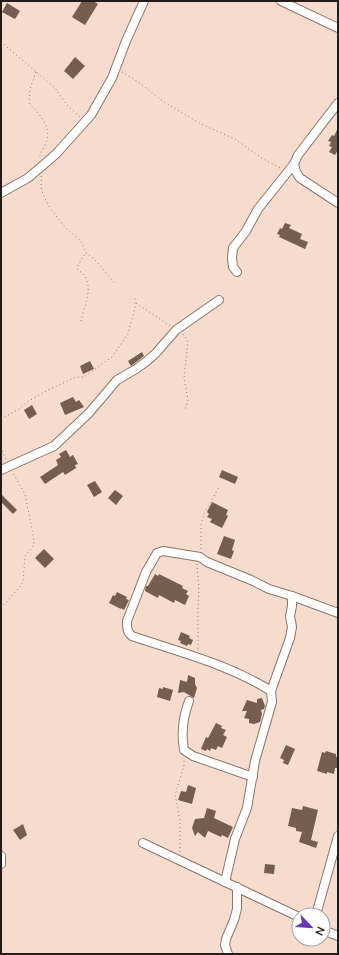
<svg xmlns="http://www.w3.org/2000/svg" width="339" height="955" viewBox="0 0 339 955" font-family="'Nunito Sans',sans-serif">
  <rect width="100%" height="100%" fill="#f5dcce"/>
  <g fill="#735e51">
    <polygon points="82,1 93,1 98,4 85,25 72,17"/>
    <polygon points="7,3 20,11 15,19 2,12"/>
    <polygon points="75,57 85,66 73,79 64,71"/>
    <polygon points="338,128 338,150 335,155 329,152 332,147 329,146 331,142 328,141 332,135 334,136"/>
    <polygon points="285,223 291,225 289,228 302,234 300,239 308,242 305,249 279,237 280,235 277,234 280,228 282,229"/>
    <polygon points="142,352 144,356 131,366 128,361"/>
    <polygon points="90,361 94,369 83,374 80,366"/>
    <polygon points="73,397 76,402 79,400 84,407 65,415 60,403"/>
    <polygon points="32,405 37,414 29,419 24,410"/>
    <polygon points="66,450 70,457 73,455 78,464 75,465 76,468 65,475 63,472 45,484 40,477 58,465 56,460 61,457 59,454"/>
    <polygon points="222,470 238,477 235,484 219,477"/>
    <polygon points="95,481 102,492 94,497 87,485"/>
    <polygon points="115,490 123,496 116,505 108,498"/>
    <polygon points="1,494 17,510 13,514 1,502"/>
    <polygon points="212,502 228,510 226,515 228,516 222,528 210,522 212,519 207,517 209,514 207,512"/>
    <polygon points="224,536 235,540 232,550 234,551 231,559 217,554"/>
    <polygon points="44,549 54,559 45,568 35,558"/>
    <polygon points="155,574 158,576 159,574 183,586 182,588 188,591 186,594 189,596 185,605 175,600 174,603 159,595 158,598 145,591 146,586 148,586"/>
    <polygon points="117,592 127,597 126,599 129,600 124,610 121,608 121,609 109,603 113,595 115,596"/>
    <polygon points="181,632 190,636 189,638 193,640 191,645 188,644 187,646 180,643 181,641 178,640"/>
    <polygon points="188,675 195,678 195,684 197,688 194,698 184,692 178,693 180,680 187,682"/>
    <polygon points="163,687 173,690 170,701 157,697 159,688 163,689"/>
    <polygon points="262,698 265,706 264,709 261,710 262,714 260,722 254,724 249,723 249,719 244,718 247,711 242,711 247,700 257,703 257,699"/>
    <polygon points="216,723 222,726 221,728 226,730 223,735 227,737 222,748 218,746 216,750 211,748 210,751 207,749 206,751 201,749 206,737 208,738"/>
    <polygon points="286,745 295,749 288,765 283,763 284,760 280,758"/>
    <polygon points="326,751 336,754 336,757 338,757 338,768 335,768 334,774 327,772 327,774 317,771 322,752 325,753"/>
    <polygon points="188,785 196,788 192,804 178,800 181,791 186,792"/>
    <polygon points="303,806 318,810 311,840 318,842 316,848 299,842 302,832 296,831 296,828 288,826 292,808 302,810"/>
    <polygon points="207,808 216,811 214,818 233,827 228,838 222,835 221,837 208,831 205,838 198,832 195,836 192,828 195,819 204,818"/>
    <polygon points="23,824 27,835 20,840 13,830"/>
    <polygon points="265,864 275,865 274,874 264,873"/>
  </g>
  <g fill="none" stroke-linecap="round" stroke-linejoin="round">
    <defs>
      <g id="minor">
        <polyline points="281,1 338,28"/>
        <polyline points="338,103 298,155 294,164 296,172 300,178 338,203"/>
        <polyline points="1,193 28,178 56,154 91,115 112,78 126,41 144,1"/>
        <polyline points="237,272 233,267 232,258 233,248 246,231 258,209 294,164"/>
        <polyline points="1,470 54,446 89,413 117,380 136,369 147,361 156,353 176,330 219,300"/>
        <path d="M271 691C228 664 179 652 132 636 127 632 127 628 127 621L146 572 157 553 163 551 200 557 207 562 251 580 269 589 292 596 338 613"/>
        <path d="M189 701C183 717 181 733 184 750L193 756 253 777"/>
        <polyline points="143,843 299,917"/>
        <polyline points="1,856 1,864"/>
        <polyline points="225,882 235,839 247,808 255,761 272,702 271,691 290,638 292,627 290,616 292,606 292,596"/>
        <polyline points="316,915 338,836"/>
        <polyline points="323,930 338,936"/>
        <polyline points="228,954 225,945 226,939 234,920 237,909 237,887"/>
      </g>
    </defs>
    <use href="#minor" stroke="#8c7669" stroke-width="10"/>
    <g stroke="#928077" stroke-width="1" stroke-dasharray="1 3" stroke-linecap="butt">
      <polyline points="1,42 55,88 66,104 80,117"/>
      <path d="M36 72 30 89 29 103C37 112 51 125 47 139 46 144 43 149 40 154V157"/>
      <polyline points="122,72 141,84 164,102 201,124 235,139 263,159 281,168"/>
      <path d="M41 176C42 179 41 183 41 186 43 201 57 218 67 229 77 238 82 239 86 253 99 260 105 275 116 284"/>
      <polyline points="136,303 170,326"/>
      <path d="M81 321C84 306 95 286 82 273 81 272 79 271 77 269L78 265 85 254"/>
      <polyline points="183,334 188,341 184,378 188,400 185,410"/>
      <polyline points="1,419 19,409 27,402 48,390 76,377 84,377 112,357 128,334 135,308 135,298"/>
      <polyline points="1,447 6,460"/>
      <polyline points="201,549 201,524 204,514 219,487"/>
      <polyline points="197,564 199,590 198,606 198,649"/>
      <polyline points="1,608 18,589 23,582 25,556 34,545 33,534 25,494 13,473"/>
      <polyline points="1,763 4,765"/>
      <polyline points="180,852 180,820 175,795 184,766 184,759"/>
    </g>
    <use href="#minor" stroke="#fff" stroke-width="8"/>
  </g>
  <rect width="339" height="955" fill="none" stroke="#251c17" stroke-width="4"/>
  <g transform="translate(311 927) rotate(115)"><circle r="19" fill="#ffffff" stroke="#a8a4a2"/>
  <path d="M0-3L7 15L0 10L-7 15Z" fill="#673ab2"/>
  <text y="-6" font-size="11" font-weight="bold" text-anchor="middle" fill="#251c17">N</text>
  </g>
</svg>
